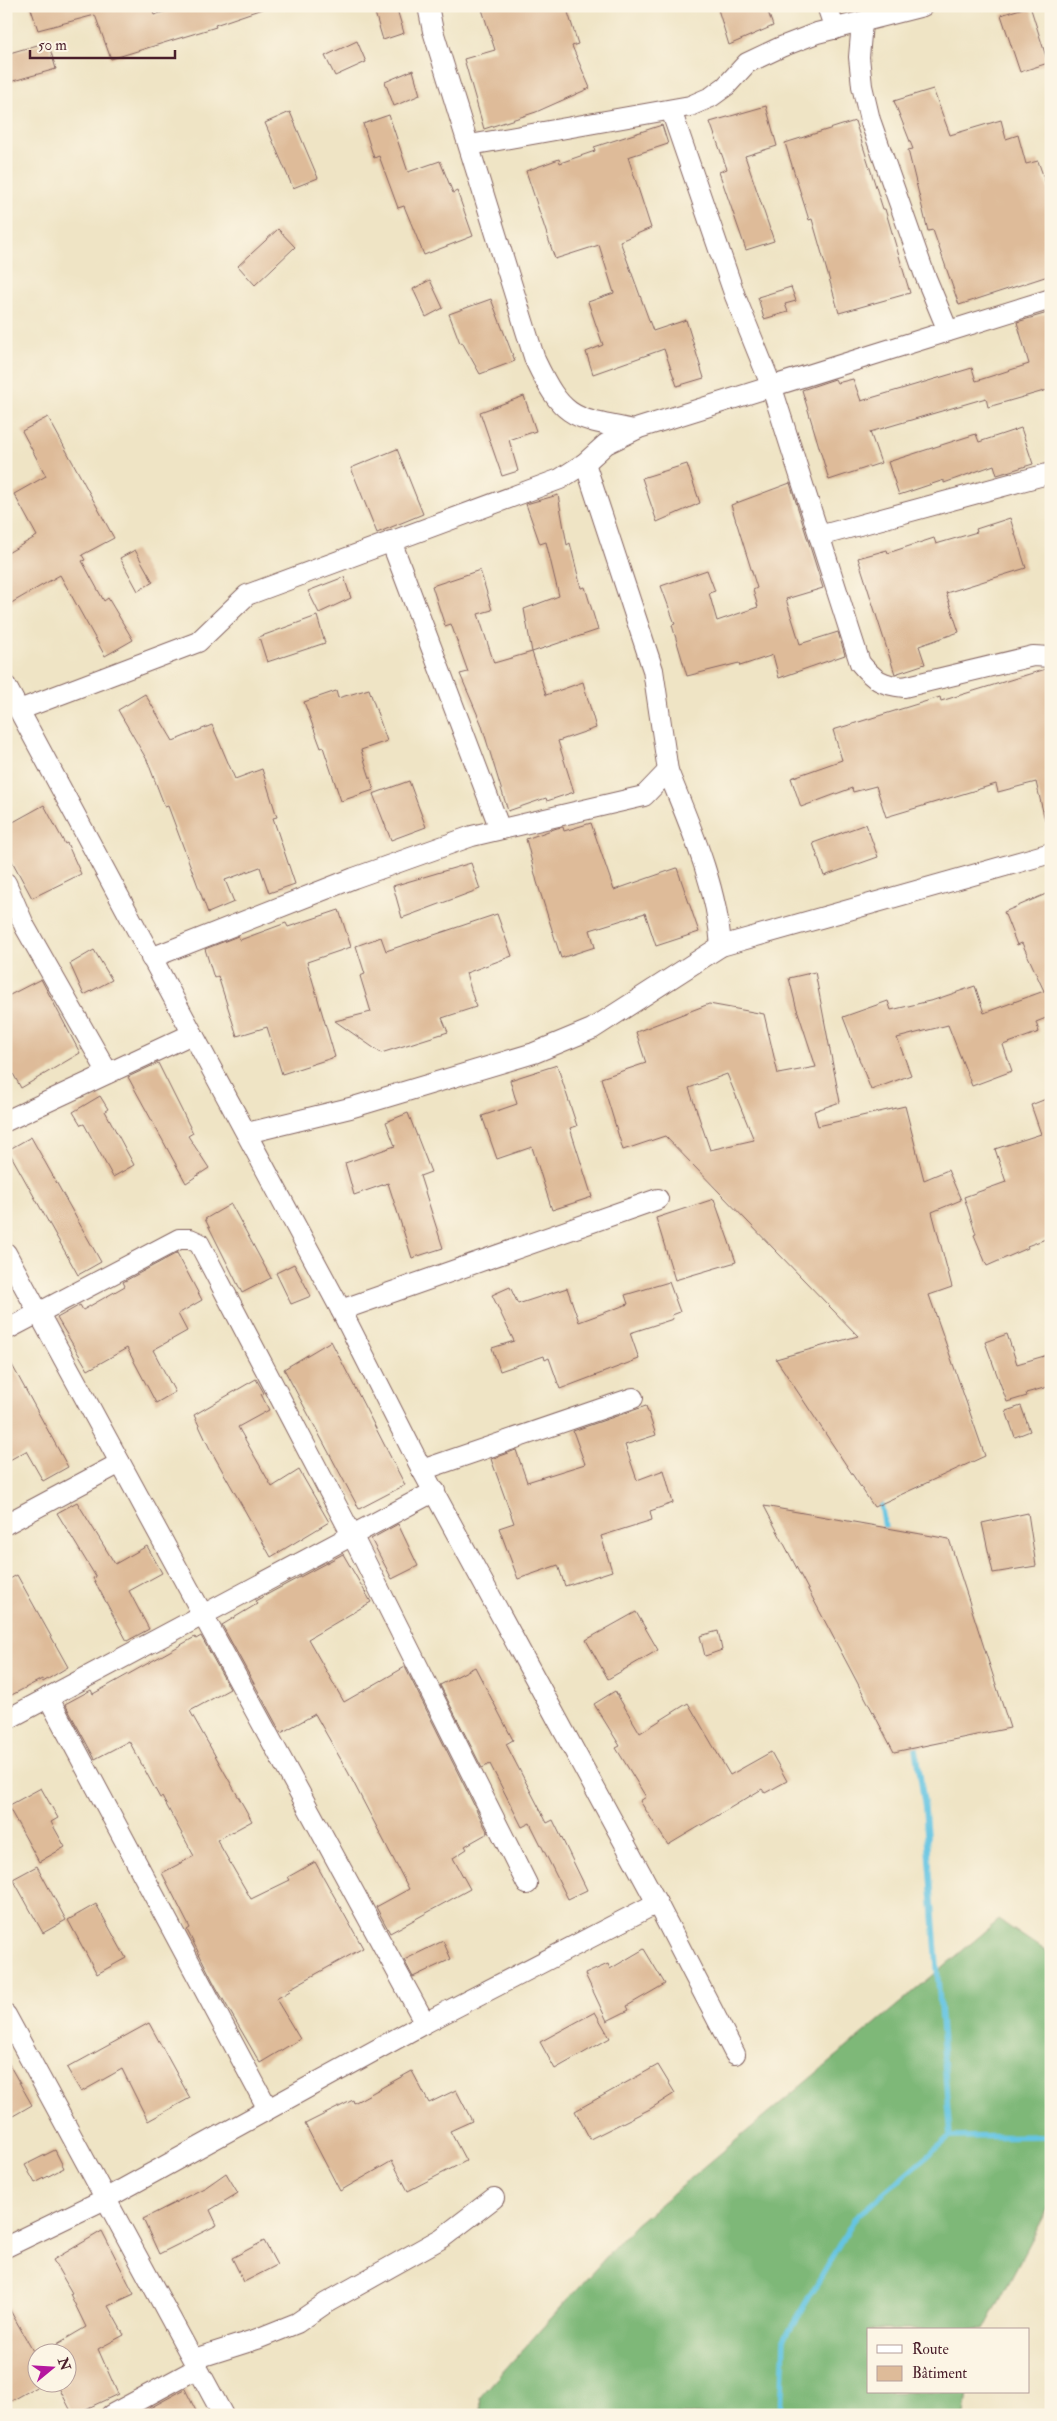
<svg xmlns="http://www.w3.org/2000/svg" width="1057" height="2421" viewBox="0 0 1057 2421" font-family="'IM FELL Double Pica',serif">
  <rect width="100%" height="100%" fill="#fcf5e5"/>
  <filter id="ink" filterUnits="userSpaceOnUse"><feTurbulence type="fractalNoise" baseFrequency=".02" numOctaves="2"/><feDisplacementMap in="SourceGraphic" scale="10" xChannelSelector="R" yChannelSelector="G"/><feConvolveMatrix kernelMatrix="1 2 1 2 8 2 1 2 1" color-interpolation-filters="sRGB"/></filter>
  <filter id="wash" filterUnits="userSpaceOnUse"><feTurbulence type="fractalNoise" baseFrequency=".0096" numOctaves="4" result="noise"/><feDisplacementMap in="SourceGraphic" scale="20" xChannelSelector="R" yChannelSelector="G"/><feGaussianBlur stdDeviation="1.12" result="paint"/><feColorMatrix in="noise" values="0 0 0 0 0 0 0 0 0 0 0 0 0 0 0 0 0 1.4 0 .05"/><feComposite in="paint" operator="in"/></filter>
  <g filter="url(#wash)">
    <rect width="100%" height="100%" fill="#efe4c5"/>
    <polygon fill="#7eb878" stroke="#646c52" points="999,1920 1051,1955 1051,2203 984,2330 868,2330 868,2392 968,2392 965,2415 482,2415 480,2397 635,2225"/>
    <g fill="none" stroke-linecap="round" stroke-linejoin="round">
      <g stroke="#65c5e3" stroke-width="5.5">
        <polyline points="880,1498 886,1534"/>
        <polyline points="915,1741 925,1809 950,2137"/>
        <polyline points="781,2415 784,2340 856,2217 950,2137 1051,2136"/>
      </g>
    </g>
    <g id="blocks">
      <g fill="#debb99" fill-rule="evenodd">
        <polygon points="30,6 151,6 154,15 183,6 262,6 262,9 215,25 216,27 111,59 95,15 38,30"/>
        <polygon points="373,6 396,6 404,33 383,40"/>
        <polygon points="481,6 566,6 578,44 572,46 590,88 536,112 484,129 464,59 495,50"/>
        <polygon points="717,6 766,6 773,26 729,45"/>
        <polygon points="1030,6 1048,63 1020,72 1001,15"/>
        <polygon points="357,41 366,62 335,76 325,56"/>
        <polygon points="48,42 56,69 6,83 6,54"/>
        <polygon points="413,70 420,95 394,106 385,82"/>
        <polygon points="933,89 950,135 1001,120 1006,139 1018,135 1026,164 1038,161 1051,198 1051,275 959,305 933,230 928,231 908,150 913,149 894,101"/>
        <polygon points="766,106 777,146 745,156 774,241 746,250 719,172 727,169 710,122"/>
        <polygon points="290,112 318,178 293,188 265,123"/>
        <polygon points="389,115 408,172 440,161 453,193 457,191 473,236 424,255 404,206 398,208 379,156 374,158 363,124"/>
        <polygon points="855,121 883,209 885,209 910,293 839,313 812,219 809,220 785,143"/>
        <polygon points="662,125 668,144 628,157 651,228 620,241 653,331 686,320 704,378 677,386 664,349 593,374 586,352 603,345 588,302 614,293 599,245 555,259 526,171 559,159 560,163 595,151 594,147"/>
        <polygon points="278,229 295,247 255,285 238,266"/>
        <polygon points="430,280 443,308 426,317 413,289"/>
        <polygon points="791,287 796,301 785,304 788,312 764,319 758,297"/>
        <polygon points="491,299 515,361 480,374 462,342 460,343 449,314"/>
        <polygon points="1051,312 1051,389 988,407 986,398 870,432 881,463 829,480 802,390 835,379 837,383 853,379 861,401 972,368 976,381 1029,364 1017,322"/>
        <polygon points="524,396 536,431 509,440 518,471 502,476 480,412"/>
        <polygon points="48,417 114,538 82,555 85,560 82,561 104,601 108,598 133,640 105,656 60,575 6,606 6,554 37,536 14,494 46,476 22,431"/>
        <polygon points="1021,428 1033,464 997,475 994,465 944,483 944,480 899,495 888,462 976,434 979,442"/>
        <polygon points="397,449 423,514 377,533 351,468"/>
        <polygon points="687,464 700,503 657,522 642,478"/>
        <polygon points="790,483 823,588 786,599 800,644 838,632 845,655 779,678 773,655 740,666 739,663 687,676 672,625 675,624 661,586 707,570 715,591 709,593 717,621 758,607 753,590 757,588 731,505"/>
        <polygon points="558,495 567,545 570,543 581,588 585,587 598,630 532,652 524,609 559,596 546,542 540,544 526,504"/>
        <polygon points="1010,518 1026,568 946,593 959,632 919,646 925,664 895,674 858,558 887,550 888,553 934,538 936,544 977,532 976,529"/>
        <polygon points="135,550 153,582 138,591 120,558"/>
        <polygon points="480,570 492,610 478,614 494,663 532,652 546,695 583,682 596,728 558,741 574,792 547,801 546,798 508,811 481,723 460,674 468,672 451,624 445,626 432,586"/>
        <polygon points="344,577 351,598 319,613 308,591"/>
        <polygon points="317,616 325,643 267,662 259,637"/>
        <polygon points="1046,669 1051,669 1051,819 1045,820 1036,782 998,792 996,784 886,817 876,786 853,792 852,788 801,807 791,778 842,760 833,730 940,697 941,701"/>
        <polygon points="369,689 387,741 361,750 374,790 341,801 323,747 321,748 304,702 336,691 338,698"/>
        <polygon points="145,694 173,741 212,725 235,779 262,769 277,817 273,818 295,884 269,893 260,867 225,880 234,902 208,913 168,806 165,807 147,760 118,710"/>
        <polygon points="409,781 426,827 391,840 373,794"/>
        <polygon points="44,805 65,844 67,843 81,874 32,898 6,850 6,826"/>
        <polygon points="591,823 614,890 677,868 699,932 656,946 645,913 590,930 595,947 561,958 537,882 526,839 557,828 563,827 564,831"/>
        <polygon points="866,824 878,857 824,876 813,843"/>
        <polygon points="471,863 480,889 402,918 393,886"/>
        <polygon points="1046,894 1051,907 1051,1016 1036,1022 1039,1032 1003,1045 1012,1071 972,1086 948,1025 897,1038 911,1075 871,1090 843,1017 888,1001 891,1010 934,1000 975,986 984,1013 1044,991 1022,943 1017,945 1004,912"/>
        <polygon points="339,910 351,947 307,962 335,1057 282,1074 267,1027 237,1036 218,976 214,978 205,949 238,936 240,940 286,923 288,927"/>
        <polygon points="497,914 512,956 466,973 476,1007 442,1018 448,1032 381,1053 335,1021 371,1012 360,976 365,974 356,946 381,937 386,951"/>
        <polygon points="94,950 112,980 84,995 70,964"/>
        <path d="M815 972 840 1102 814 1111 818 1126 905 1106 924 1180 948 1170 961 1200 932 1212 952 1287 929 1295 985 1456 874 1507 776 1359 858 1336 665 1136 623 1150 601 1078 646 1063 636 1032 709 1004 764 1014 778 1074 816 1067 796 1006 789 978ZM727 1074 754 1140 710 1150 689 1088Z"/>
        <polygon points="41,979 80,1053 21,1088 6,1061 6,997"/>
        <polygon points="158,1063 193,1133 188,1136 209,1168 186,1183 128,1077"/>
        <polygon points="557,1065 577,1126 570,1128 592,1197 552,1210 532,1147 497,1159 482,1116 517,1104 510,1080"/>
        <polygon points="100,1096 108,1109 105,1111 134,1165 113,1177 84,1124 81,1125 73,1112"/>
        <polygon points="1051,1097 1051,1237 1027,1246 1028,1248 987,1266 974,1235 976,1234 964,1197 1006,1182 995,1149 1041,1134 1031,1105"/>
        <polygon points="408,1113 431,1172 420,1176 443,1248 412,1258 388,1183 354,1195 345,1163 395,1146 386,1122"/>
        <polygon points="31,1137 101,1262 78,1275 8,1150"/>
        <polygon points="714,1199 736,1262 675,1280 656,1218"/>
        <polygon points="231,1204 271,1278 242,1293 205,1219"/>
        <polygon points="177,1253 202,1300 178,1314 187,1331 153,1350 175,1392 156,1403 127,1348 88,1370 57,1318 80,1305 83,1310 125,1286 123,1282"/>
        <polygon points="294,1264 311,1296 291,1304 276,1273"/>
        <polygon points="669,1282 680,1312 672,1315 673,1319 630,1333 639,1359 560,1389 549,1358 545,1360 544,1356 500,1371 492,1348 514,1341 492,1295 510,1287 518,1304 567,1288 579,1322 628,1304 625,1295"/>
        <polygon points="1007,1334 1017,1364 1051,1354 1051,1386 1026,1393 1027,1396 1007,1402 985,1342"/>
        <polygon points="331,1341 405,1485 359,1509 284,1369"/>
        <polygon points="6,1354 68,1467 43,1481 26,1451 6,1462"/>
        <polygon points="256,1379 264,1393 261,1394 269,1410 238,1427 272,1487 299,1470 329,1522 271,1557 209,1447 194,1415"/>
        <polygon points="646,1406 656,1435 625,1445 637,1480 664,1470 673,1503 650,1511 652,1520 601,1536 612,1571 565,1586 558,1565 518,1579 499,1528 514,1523 491,1459 516,1450 527,1482 585,1464 573,1431"/>
        <polygon points="1021,1406 1030,1431 1015,1437 1006,1411"/>
        <polygon points="77,1502 115,1564 147,1546 162,1573 129,1591 149,1629 127,1641 93,1578 96,1577 57,1513"/>
        <polygon points="764,1506 949,1539 1010,1728 894,1752"/>
        <polygon points="1028,1513 1036,1566 993,1573 982,1523"/>
        <polygon points="398,1524 418,1566 392,1579 371,1539"/>
        <polygon points="343,1554 371,1602 308,1639 344,1702 405,1667 488,1833 465,1846 467,1849 453,1858 470,1889 390,1933 376,1907 409,1889 348,1772 315,1714 281,1733 222,1625 257,1604 255,1601"/>
        <polygon points="17,1575 68,1667 43,1682 42,1679 6,1698 6,1581"/>
        <polygon points="636,1612 658,1650 608,1679 586,1640"/>
        <polygon points="718,1631 722,1650 705,1656 700,1636"/>
        <polygon points="201,1636 230,1689 190,1711 252,1821 217,1840 251,1899 290,1880 288,1877 315,1862 363,1948 289,1989 290,1991 276,1999 300,2039 260,2063 216,1987 187,1930 190,1928 162,1873 194,1856 162,1797 160,1798 129,1741 95,1759 65,1704 91,1690 93,1694 195,1637 196,1639"/>
        <polygon points="475,1667 513,1740 506,1744 547,1823 553,1820 587,1890 568,1899 530,1823 522,1827 490,1764 482,1768 440,1685"/>
        <polygon points="615,1691 640,1733 688,1703 730,1775 771,1752 787,1781 765,1793 762,1789 668,1845 640,1801 646,1797 616,1748 620,1746 594,1704"/>
        <polygon points="41,1788 58,1818 51,1822 65,1847 39,1862 8,1806"/>
        <polygon points="37,1866 66,1920 43,1933 13,1879"/>
        <polygon points="96,1904 126,1958 97,1974 68,1920"/>
        <polygon points="443,1941 451,1959 413,1977 404,1960"/>
        <polygon points="644,1949 665,1984 627,2006 629,2010 607,2021 585,1974 608,1964 610,1969"/>
        <polygon points="595,2012 610,2038 555,2069 540,2042"/>
        <polygon points="149,2023 190,2098 148,2121 122,2069 81,2092 67,2068"/>
        <polygon points="6,2059 32,2105 6,2120"/>
        <polygon points="658,2065 675,2093 650,2109 590,2139 575,2111"/>
        <polygon points="412,2071 429,2103 456,2090 472,2121 450,2131 466,2161 408,2191 392,2161 340,2191 305,2124 353,2100 354,2103"/>
        <polygon points="55,2150 64,2168 35,2183 25,2165"/>
        <polygon points="226,2173 238,2193 210,2210 217,2225 159,2254 143,2219 206,2187"/>
        <polygon points="102,2231 134,2294 108,2306 124,2335 98,2349 118,2394 73,2415 57,2384 68,2384 68,2354 62,2354 57,2344 86,2327 70,2294 72,2293 53,2260"/>
        <polygon points="264,2241 277,2265 244,2282 232,2258"/>
        <polygon points="6,2303 38,2360 38,2386 6,2404"/>
        <polygon points="185,2389 198,2415 137,2415"/>
      </g>
    </g>
  </g>
  <g filter="url(#ink)">
    <use href="#blocks" fill-opacity="0" stroke="#846461" stroke-width="1"/>
    <g fill="none" stroke-linecap="round" stroke-linejoin="round">
      <defs>
        <g id="minor">
          <path d="M428 6 433 31 535 360C563 419 572 418 634 430"/>
          <polyline points="827,6 835,29"/>
          <polyline points="862,23 859,57 862,86 870,120 924,273 948,331"/>
          <path d="M671 110 735 296 771 385 860 663C874 680 882 685 904 687L1033 656 1051 657"/>
          <polyline points="470,145 690,106 711,97 726,86 747,63 781,47 817,33 923,6"/>
          <polyline points="585,463 653,670 668,771"/>
          <polyline points="819,536 1051,473"/>
          <polyline points="391,541 500,829"/>
          <polyline points="6,686 341,1310 422,1470 657,1903 735,2054"/>
          <polyline points="19,710 198,642 247,595 560,479 585,463 606,444 639,428 1051,299"/>
          <polyline points="6,883 25,927 108,1073"/>
          <path d="M151 958 354 878 472 836 644 796 668 771C690 826 717 886 721 946"/>
          <polyline points="6,1121 192,1034"/>
          <polyline points="247,1133 350,1108 534,1053 592,1029 721,946 1051,853"/>
          <polyline points="6,1253 425,2023"/>
          <polyline points="341,1310 658,1199"/>
          <polyline points="6,1330 179,1239 190,1239 199,1243 352,1535 527,1884"/>
          <polyline points="422,1470 633,1398"/>
          <polyline points="6,1524 120,1463"/>
          <polyline points="48,1697 268,2109"/>
          <polyline points="6,1720 435,1491"/>
          <polyline points="6,2015 223,2415"/>
          <polyline points="6,2247 105,2199 425,2023 657,1903"/>
          <polyline points="194,2359 257,2339 297,2323 326,2303 442,2238 494,2198"/>
          <polyline points="111,2415 198,2368"/>
        </g>
      </defs>
      <use href="#minor" stroke="#846461" stroke-width="22"/>
      <use href="#minor" stroke="#fff" stroke-width="20"/>
    </g>
  </g>
  <rect width="1057" height="2421" fill="none" stroke="#fcf5e5" stroke-width="25"/>
  <rect x="867" y="2328" width="162" height="65" fill="#fcf5e5" stroke="#b59f9b"/>
  <rect x="877" y="2345" width="25" height="8" fill="#ffffff" stroke="#b59f9b"/>
  <text x="912" y="2354" font-size="15" fill="#4a1f2b">Route</text>
  <rect x="877" y="2366" width="25" height="15" fill="#debb99" stroke="#b59f9b"/>
  <text x="912" y="2378" font-size="15" fill="#4a1f2b">Bâtiment</text>
  <g transform="translate(52 2368) rotate(72)"><circle r="24" fill="#fcf5e5" stroke="#b59f9b"/>
  <path d="M0-4L9 19L0 12L-9 19Z" fill="#b5179e"/>
  <text y="-8" font-size="14" font-weight="bold" text-anchor="middle" fill="#4a1f2b">N</text>
  </g>
  <path d="M30 50v8h145v-8" fill="none" stroke="#4a1f2b" stroke-width="2.5"/>
  <text x="38" y="50" font-size="15" fill="#4a1f2b" stroke="#fcf5e5" stroke-width="4" paint-order="stroke">50 m</text>
</svg>
